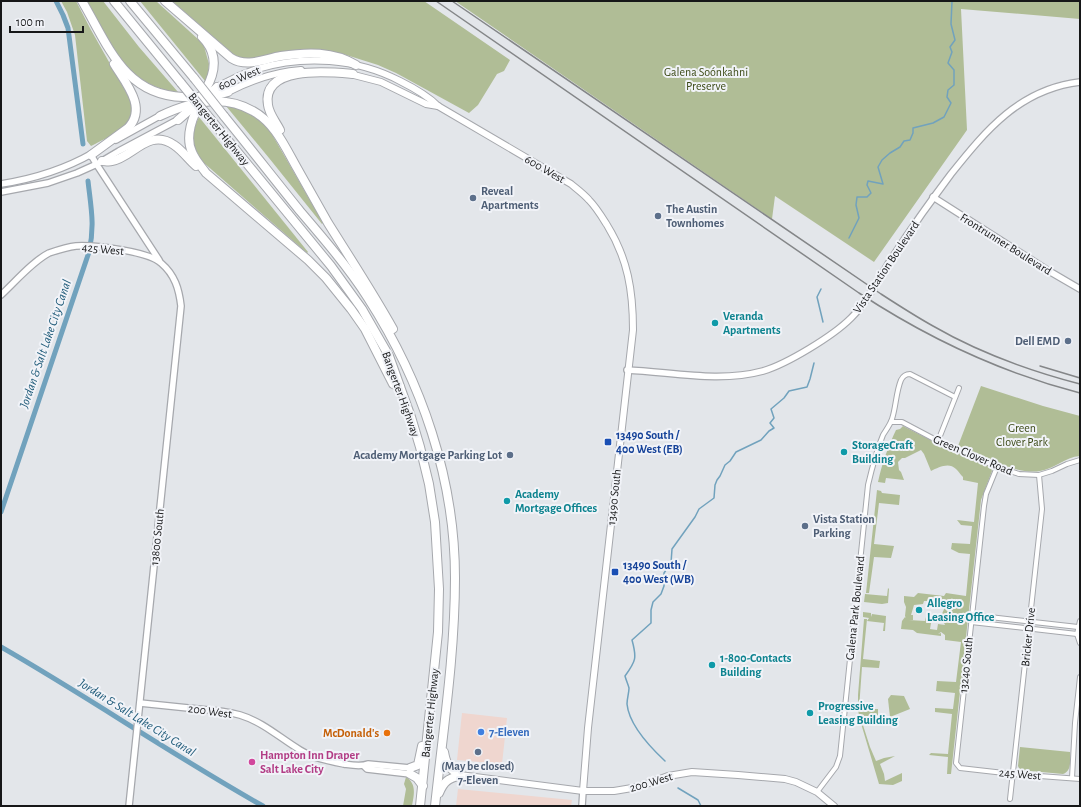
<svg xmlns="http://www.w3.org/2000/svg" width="1081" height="807" viewBox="0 0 1081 807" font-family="'Alegreya Sans',sans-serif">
  <rect width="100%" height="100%" fill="#e3e6ea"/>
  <g fill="#efd6cf">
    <polygon points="462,713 507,718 502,764 457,760"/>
    <polygon points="458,789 572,800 571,806 456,806"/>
  </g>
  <g fill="#b0bd96" fill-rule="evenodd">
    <path d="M61 1H76L91 30 131 101C137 127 110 136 91 146L87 141 75 35 67 12Z"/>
    <path d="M87 1H103L139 47 178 92C126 87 110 41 87 1Z"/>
    <polygon points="140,1 156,1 199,40 204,46 209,64 208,74 205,81"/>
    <polygon points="172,1 424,1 510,60 504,71 497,74 478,105 469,113 396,73 378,65 340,53 250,61 239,59"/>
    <polygon points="455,1 1080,1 1080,19 961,9 967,130 874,262 775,196 772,219"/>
    <path d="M226 106C243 109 257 115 269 129L323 223 322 224 269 158Z"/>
    <path d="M199 117 308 252 307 253 204 163C192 149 190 134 199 117Z"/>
    <path d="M981 386 1043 406 1080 416V456C1065 457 1054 469 1040 471 1015 475 981 455 958 446Z"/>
    <path d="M903 426 944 447 990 466 992 471 981 500 951 774H947L948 757 929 755 931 753 948 754 952 714 935 712V708L953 709 955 693 936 691 937 681 956 682 961 642 945 640V635L941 632 938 634 941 633V636L917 633 913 630 901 629 902 621 905 617 906 618 905 616 906 607 909 605 906 607 904 602V596L914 597 918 593 944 596 946 593 966 596 970 554 959 553 951 549 952 543 970 544 972 526 961 525 957 520 974 522 978 483 963 480V477C960 474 959 472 956 469 949 462 939 467 931 471L924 454 921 450 905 458H902L898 462 899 470 901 472 904 480 886 478 885 483 878 482C882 463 888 447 896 430L900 429ZM933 599 940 600V606L945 607 941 616 945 625 938 624 937 630 930 629 931 623H926L927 617H926L925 621 909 620H913V615H911L914 605 923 604 924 601H931L929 605H932Z"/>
    <polygon points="877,490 881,491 882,493 900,495 899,505 879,503 874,544 894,546 891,558 874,557 869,593 866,593"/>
    <polygon points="888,588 889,589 888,603 882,604 864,602 865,594 887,596"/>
    <polygon points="863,612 871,613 871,617 872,614 886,616 885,631 883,631 884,623 867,621 869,618 863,617"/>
    <polygon points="864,619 867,619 863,659 880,661 879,668 862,667 859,709 878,709 878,715 862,722 870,747 876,761 884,758 895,756 880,764 884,774 885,781 902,773 902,781 893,785 879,784 860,720 858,710 858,695"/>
    <polygon points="891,695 904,696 910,709 890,717 888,699"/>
    <path d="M1020 747 1070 752C1070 760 1072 771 1063 774L1020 770 1018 766Z"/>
    <path d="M406 777C417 784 414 795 412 806H403L406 789 404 784Z"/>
  </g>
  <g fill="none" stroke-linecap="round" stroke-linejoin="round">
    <g stroke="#71a2bd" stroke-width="1.5">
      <polyline points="849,238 859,218 856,205 857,197 867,197 871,193 867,185 868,181 883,184 878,167 882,160 890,153 900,147 904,141 910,140 913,133 913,128 933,123 944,117 951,103 947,97 948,90 954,85 954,70 948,63 952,52 950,47 955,40 951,24 952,1"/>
      <polyline points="821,289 817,297 823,322"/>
      <path d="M665 761C650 747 629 725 627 704 627 698 629 693 629 688 628 684 626 680 625 676 636 661 637 658 632 640L651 623V610L653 602 661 594 664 586V573L671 563 672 549 695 517 699 509 714 498 715 485 717 480 720 476 725 465 730 461 736 452 761 440 769 431 774 428 770 423 774 418 771 409 784 398 789 391 807 387 810 379 814 363"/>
      <polyline points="678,788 698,800 701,806"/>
    </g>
    <g stroke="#71a2bd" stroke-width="5">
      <polyline points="56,1 63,15 68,28 83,144"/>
      <path d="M1 512 89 252C95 225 91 208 88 181"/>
      <path d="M1 647C90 698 174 756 263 806"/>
    </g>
    <defs>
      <g id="minor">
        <polyline points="891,422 902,422 938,441 997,467 1019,474 1039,475 1052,471 1067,464 1080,460"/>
        <polyline points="938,441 959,388"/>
        <polyline points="997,467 986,494 984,506 956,763 960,768 1013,774 1080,779"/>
        <polyline points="972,615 1078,627"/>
        <polyline points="1080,621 1077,634 1080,643"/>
        <polyline points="971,622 1077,634"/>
        <polyline points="1072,778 1075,723 1080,677"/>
        <path d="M817 792 836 767 840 756 868 485C872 468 876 452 883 435 886 430 890 425 892 419 896 407 896 392 901 380 903 376 906 374 910 374L955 397"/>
        <polyline points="1010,799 1042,509 1039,475"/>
      </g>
      <g id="tertiary">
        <polyline points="116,140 163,114"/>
        <polyline points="91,155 97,165 159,260"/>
        <path d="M1 184C33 179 65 169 93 153"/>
        <polyline points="1,192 48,183 77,173 97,164 119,151 181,118"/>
        <polyline points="933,197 1049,271 1080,289"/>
        <path d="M1 295C15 282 33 261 49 253 58 250 67 247 76 246 94 245 148 251 161 263 175 275 179 289 181 306L129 806"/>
        <path d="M627 370C672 372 719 383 763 371 787 364 833 336 851 318 866 303 877 282 888 264 908 233 929 203 951 174 986 130 1020 89 1080 82"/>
        <path d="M140 703C159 705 179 707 198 709 212 710 226 711 240 715 263 722 280 738 300 750 313 758 329 761 344 764 351 765 361 767 368 764L410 768"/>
        <polyline points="364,766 367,769 410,774"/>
        <polyline points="582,806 583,791"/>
      </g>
      <g id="secondary">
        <polyline points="350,74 381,82 426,104 438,106"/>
        <path d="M217 87C230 80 243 73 257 69 304 55 356 58 400 81 414 88 427 95 438 106L571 184C577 189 584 194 589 200 596 207 602 217 607 225 628 259 633 291 633 330L588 728 583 791"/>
        <path d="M228 92C251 80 275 72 301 70"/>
        <polyline points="460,775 583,791 614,791 638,787 668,776 692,772 738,775 785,779 796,782 817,792 834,806"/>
      </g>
      <g id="motorway">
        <path d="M82 1C108 45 124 95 183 97 199 98 213 97 228 92"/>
        <polyline points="114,1 181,83"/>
        <polyline points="130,1 194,78"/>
        <path d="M165 1 231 58C247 68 264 59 281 56 307 52 333 51 356 65"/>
        <path d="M217 87C212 92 206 96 202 102 192 115 185 137 192 152 195 160 201 166 206 173L308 260 326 278 351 309 365 329 393 384 400 387"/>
        <path d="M160 116C189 102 224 94 253 111 275 123 285 147 297 168 307 186 318 205 328 223 350 258 373 293 393 329"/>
        <path d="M224 116C250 148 275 180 300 211 324 239 348 267 368 298 422 382 455 479 455 578 455 654 443 731 435 806"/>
        <path d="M178 120C202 101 230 65 202 37"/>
        <polyline points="212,121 331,266 362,309 389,356 411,417 420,447 429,484 435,522 439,589 438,632 420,806"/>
        <path d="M280 130C276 122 269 114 268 105 261 65 329 72 353 74"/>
        <path d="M91 155 128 128C148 108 125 82 114 64"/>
        <path d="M102 161C105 161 109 162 112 161 132 158 149 127 174 145 182 150 189 160 196 166"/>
        <path d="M444 752C446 764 449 769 460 775"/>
        <polyline points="410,768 418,765 422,746"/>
        <polyline points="410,774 417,778 423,786"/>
        <path d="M439 793C444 781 448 779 460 775"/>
      </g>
    </defs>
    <use href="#minor" stroke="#a6a8ad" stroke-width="6"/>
    <use href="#tertiary" stroke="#a6a8ad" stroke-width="8"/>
    <use href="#secondary" stroke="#a6a8ad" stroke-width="8"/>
    <use href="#motorway" stroke="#a6a8ad" stroke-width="10"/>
    <use href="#minor" stroke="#fff" stroke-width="4"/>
    <use href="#tertiary" stroke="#fff" stroke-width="5.5"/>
    <use href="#secondary" stroke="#fff" stroke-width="6"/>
    <use href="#motorway" stroke="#fff" stroke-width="8"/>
    <g stroke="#848688" stroke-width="1.5">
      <path d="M436 1 859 293C929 339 999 372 1080 393"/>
      <path d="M452 1 881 294C898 305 915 316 933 326 978 352 1030 371 1080 384"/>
      <polyline points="1040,366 1080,378"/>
    </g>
    <defs>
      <g id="motorway-bridge">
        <polyline points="194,78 224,116"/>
        <polyline points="181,83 212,121"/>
      </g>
    </defs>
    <use href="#motorway-bridge" stroke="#a6a8ad" stroke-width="10" stroke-linecap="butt"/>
    <use href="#motorway-bridge" stroke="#fff" stroke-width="8"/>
  </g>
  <g fill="#5c6f8a" stroke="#f1f3f8" stroke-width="1.5">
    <circle cx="473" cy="198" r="4"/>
    <circle cx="658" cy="216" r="4"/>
    <circle cx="1068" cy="341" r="4"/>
    <circle cx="510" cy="455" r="4"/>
    <circle cx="805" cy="526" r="4"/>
    <circle cx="478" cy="752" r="4"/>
  </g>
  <g fill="#0f9aa8" stroke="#f1f3f8" stroke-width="1.5">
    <circle cx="715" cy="323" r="4"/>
    <circle cx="844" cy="452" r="4"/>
    <circle cx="507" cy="501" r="4"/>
    <circle cx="919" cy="610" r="4"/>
    <circle cx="712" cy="665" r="4"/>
    <circle cx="810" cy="713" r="4"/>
  </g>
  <g fill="#1a4fb4" stroke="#f1f3f8" stroke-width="1.5">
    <rect x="604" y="438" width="8" height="8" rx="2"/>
    <rect x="611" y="568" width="8" height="8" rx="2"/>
  </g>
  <circle fill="#3f7fe0" stroke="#f1f3f8" stroke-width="1.5" cx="481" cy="732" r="4"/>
  <circle fill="#e8710a" stroke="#f1f3f8" stroke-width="1.5" cx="387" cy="733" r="4"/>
  <circle fill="#d1479c" stroke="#f1f3f8" stroke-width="1.5" cx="252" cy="762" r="4"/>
  <g text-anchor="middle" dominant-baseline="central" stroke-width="4" stroke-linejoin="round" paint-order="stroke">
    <g font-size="12" fill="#3a4814" stroke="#f1f3f8">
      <text x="706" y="72">Galena Soónkahni<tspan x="706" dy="14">Preserve</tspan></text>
      <text x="1022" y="428">Green<tspan x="1022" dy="14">Clover Park</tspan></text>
    </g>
    <g font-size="12" fill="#161718" stroke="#f1f3f8">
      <text transform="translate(239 78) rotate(-23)">600 West</text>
      <text transform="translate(219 129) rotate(51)">Bangerter Highway</text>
      <text transform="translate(545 169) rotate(30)">600 West</text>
      <text transform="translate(1006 244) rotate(32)">Frontrunner Boulevard</text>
      <text transform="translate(103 249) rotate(6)">425 West</text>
      <text transform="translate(886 267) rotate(-56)">Vista Station Boulevard</text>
      <text transform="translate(401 394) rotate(70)">Bangerter Highway</text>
      <text transform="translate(973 455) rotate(23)">Green Clover Road</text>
      <text transform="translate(614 497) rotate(-84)">13490 South</text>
      <text transform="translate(157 537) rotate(-84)">13800 South</text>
      <text transform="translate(855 608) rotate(-84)">Galena Park Boulevard</text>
      <text transform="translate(1028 637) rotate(-84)">Bricker Drive</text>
      <text transform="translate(966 665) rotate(-84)">13240 South</text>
      <text transform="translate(210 711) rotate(8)">200 West</text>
      <text transform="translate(430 713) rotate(-84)">Bangerter Highway</text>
      <text transform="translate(1020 774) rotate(5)">245 West</text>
      <text transform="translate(651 782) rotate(-16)">200 West</text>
    </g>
    <g font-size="12" font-weight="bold" fill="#4e5e75" stroke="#f1f3f8" text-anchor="start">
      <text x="481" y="191">Reveal<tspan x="481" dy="14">Apartments</tspan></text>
      <text x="666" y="209">The Austin<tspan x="666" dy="14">Townhomes</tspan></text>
      <text x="1060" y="341" text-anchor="end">Dell EMD</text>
      <text x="502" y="455" text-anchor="end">Academy Mortgage Parking Lot</text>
      <text x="813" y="519">Vista Station<tspan x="813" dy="14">Parking</tspan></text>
      <text x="478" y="766" text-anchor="middle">(May be closed)<tspan x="478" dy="14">7-Eleven</tspan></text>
    </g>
    <g font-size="12" font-weight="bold" fill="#0d838f" stroke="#f1f3f8" text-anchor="start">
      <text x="723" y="316">Veranda<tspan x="723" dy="14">Apartments</tspan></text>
      <text x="852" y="445">StorageCraft<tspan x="852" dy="14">Building</tspan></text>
      <text x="515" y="494">Academy<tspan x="515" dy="14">Mortgage Offices</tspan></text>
      <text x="927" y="603">Allegro<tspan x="927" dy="14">Leasing Office</tspan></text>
      <text x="720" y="658">1-800-Contacts<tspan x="720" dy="14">Building</tspan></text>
      <text x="818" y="706">Progressive<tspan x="818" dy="14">Leasing Building</tspan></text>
    </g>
    <g font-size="12" font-weight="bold" fill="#164399" stroke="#f1f3f8" text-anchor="start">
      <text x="616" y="435">13490 South /<tspan x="616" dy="14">400 West (EB)</tspan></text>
      <text x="623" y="565">13490 South /<tspan x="623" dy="14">400 West (WB)</tspan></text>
    </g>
    <g font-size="12" font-weight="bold" fill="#366cbe" stroke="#f1f3f8" text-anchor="start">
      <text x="489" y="732">7-Eleven</text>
    </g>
    <g font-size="12" font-weight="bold" fill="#c56008" stroke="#f1f3f8" text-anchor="end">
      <text x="379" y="733">McDonald's</text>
    </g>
    <g font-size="12" font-weight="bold" fill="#b23c85" stroke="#f1f3f8" text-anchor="start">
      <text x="260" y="755">Hampton Inn Draper<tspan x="260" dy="14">Salt Lake City</tspan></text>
    </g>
    <g font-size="13" font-style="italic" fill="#215c7a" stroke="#f1f3f8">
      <text transform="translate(46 344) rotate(-71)">Jordan &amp; Salt Lake City Canal</text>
      <text transform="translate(137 718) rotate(32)">Jordan &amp; Salt Lake City Canal</text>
    </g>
  </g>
  <rect width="1081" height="807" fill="none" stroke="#161718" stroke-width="4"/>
  <path d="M10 26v6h73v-6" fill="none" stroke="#161718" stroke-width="2"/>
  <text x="16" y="26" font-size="12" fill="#161718" stroke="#f1f3f8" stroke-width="3" paint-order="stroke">100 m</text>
</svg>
